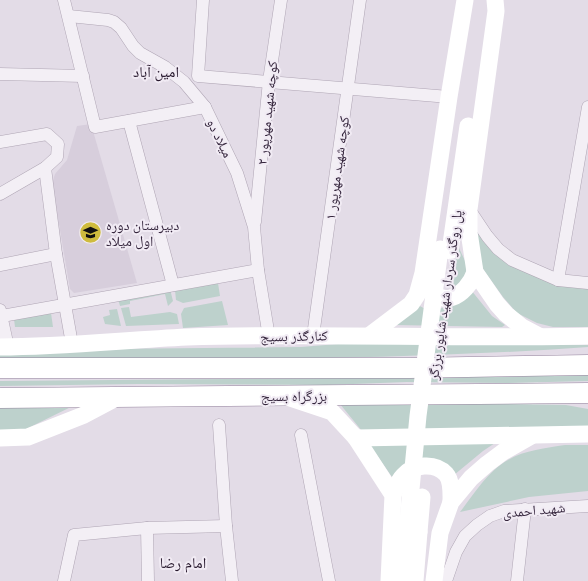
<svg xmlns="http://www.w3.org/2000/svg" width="588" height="581" viewBox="0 0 588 581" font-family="'Public Sans','Noto Naskh Arabic',sans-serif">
  <rect width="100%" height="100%" fill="#e3dce7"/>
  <polygon fill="#d7cedc" points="91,124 137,283 74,293 70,289 52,183 55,174 67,160 77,126"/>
  <g fill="#bdd1cc">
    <polygon points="472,223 485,242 588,288 588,327 553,327 537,323 517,313 503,297 483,269"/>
    <polygon points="458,246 467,265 466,277 451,290"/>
    <polygon points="218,283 220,296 183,303 176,300 175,290"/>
    <polygon points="170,289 173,301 168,306 165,294 130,301 130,304 120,306 118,299"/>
    <path d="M471 290 492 316 505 325 502 327 396 325 416 304C420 306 426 310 431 310 446 310 460 298 471 290Z"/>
    <polygon points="222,301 228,325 183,328 181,314 184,308"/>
    <polygon points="129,307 131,317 170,312 177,314 179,324 126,326 121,308"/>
    <polygon points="117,309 121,326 105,324 103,317 110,315 109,310"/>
    <polygon points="51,313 53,327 15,327 14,319"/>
    <path d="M387 340 588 345V347C392 361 196 359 0 361V350L301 347Z"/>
    <polygon points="588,375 588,381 508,383 407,382 327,385 138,384 0,386 0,381 474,377"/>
    <polygon points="0,403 79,403 20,432 0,432"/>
    <polygon points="454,403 566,405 588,409 588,428 362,431 340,404"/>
    <path d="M495 443 483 451 454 475C428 457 414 447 392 477L369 444Z"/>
    <path d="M565 445H588V491L529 497 460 512C474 494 488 471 508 460 525 450 546 448 565 445Z"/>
  </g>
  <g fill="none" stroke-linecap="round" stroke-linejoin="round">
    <defs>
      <g id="minor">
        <polyline points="64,0 95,127 205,107"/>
        <polyline points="203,0 198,76 449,97"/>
        <polyline points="69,16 108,20 114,22 121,28 133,46 140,53 165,67 184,82 205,107 237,173 254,227 258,270 269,337"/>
        <polyline points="0,74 83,76"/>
        <polyline points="129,121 173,285"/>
        <polyline points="0,142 47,134 58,144 57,157 45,168 0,194"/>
        <polyline points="45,168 56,254 72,344"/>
        <polyline points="469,209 487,236 498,249 512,260 558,280 588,283"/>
        <polyline points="255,222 269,81 281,0"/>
        <polyline points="0,265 56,254"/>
        <polyline points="558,280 588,107"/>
        <polyline points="0,310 8,347"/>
        <polyline points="2,316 258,270"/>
        <polyline points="313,336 360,0"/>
        <polyline points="219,425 226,526 232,581"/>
        <polyline points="301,435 329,581"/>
        <polyline points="147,528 148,581"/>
        <polyline points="64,581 74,535 147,528 226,526"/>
        <polyline points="446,581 456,552 465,536 477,525 490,516 504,511 588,506"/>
        <polyline points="517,581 525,509"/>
      </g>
      <g id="trunk">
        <polyline points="0,368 410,368 588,365"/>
        <polyline points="0,398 588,393"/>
      </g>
    </defs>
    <use href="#minor" stroke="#afa5b4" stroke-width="13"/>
    <use href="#trunk" stroke="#94839d" stroke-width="21"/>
    <use href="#minor" stroke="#f3eff5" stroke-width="12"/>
    <g stroke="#fff" stroke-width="17">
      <polyline points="495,0 496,11 469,209 469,232 475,272 497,304 506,314 522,327 539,336"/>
      <polyline points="450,251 468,126"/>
      <path d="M426 281C438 313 467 296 475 272"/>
      <polyline points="370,335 411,304 417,295 423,273 449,97 465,0"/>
      <path d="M0 347C62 347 125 340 187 337 321 333 454 339 588 336"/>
      <polyline points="290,398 332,412 356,438 393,495 389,581"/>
      <polyline points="0,438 28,437 84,415 118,397"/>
      <polyline points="356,438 588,434"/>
      <path d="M393 495C396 488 398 481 403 476 413 464 435 462 446 474 452 481 451 494 451 502"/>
      <polyline points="403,581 407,531"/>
      <polyline points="415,581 419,532"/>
      <polyline points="434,581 440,533 451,502 471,478 487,464 503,452 531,436"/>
    </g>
    <use href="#trunk" stroke="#fff" stroke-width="20"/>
    <g stroke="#fff" stroke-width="17">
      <polyline points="407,531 418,416 440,249"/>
      <polyline points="419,532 422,497"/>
    </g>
  </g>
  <defs>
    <symbol id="school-disc" viewBox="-11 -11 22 22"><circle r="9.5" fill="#cfbc3e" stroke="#f1ebf4"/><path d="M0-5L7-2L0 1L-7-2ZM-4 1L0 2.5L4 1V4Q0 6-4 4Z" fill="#111"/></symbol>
  </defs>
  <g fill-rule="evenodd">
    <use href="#school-disc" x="78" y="220" width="25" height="25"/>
  </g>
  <g text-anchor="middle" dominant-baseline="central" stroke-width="4" stroke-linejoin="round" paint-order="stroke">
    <g font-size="14" fill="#35263d" stroke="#f1ebf4">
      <text transform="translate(267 113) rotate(-84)">کوچه شهید مهرپور ۲</text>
      <text transform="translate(220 138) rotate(64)">میلاد دو</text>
      <text transform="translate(337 168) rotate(-82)">کوچه شهید مهرپور ۱</text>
      <text transform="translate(445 295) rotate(-82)">پل روگذر سردار شهید شاپور برزگر</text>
      <text transform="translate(294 336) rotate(-1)">کنارگذر بسیج</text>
      <text x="294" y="396">بزرگراه بسیج</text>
      <text transform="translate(534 510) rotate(-5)">شهید احمدی</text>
    </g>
    <g font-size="14" fill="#35263d" stroke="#f1ebf4" text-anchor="start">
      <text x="106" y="225">دبیرستان دوره<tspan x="106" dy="16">اول میلاد</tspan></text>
    </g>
    <g font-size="15" fill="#27182d" stroke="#f1ebf4">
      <text x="156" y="71">امین آباد</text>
      <text x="183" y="562">امام رضا</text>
    </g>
  </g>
</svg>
